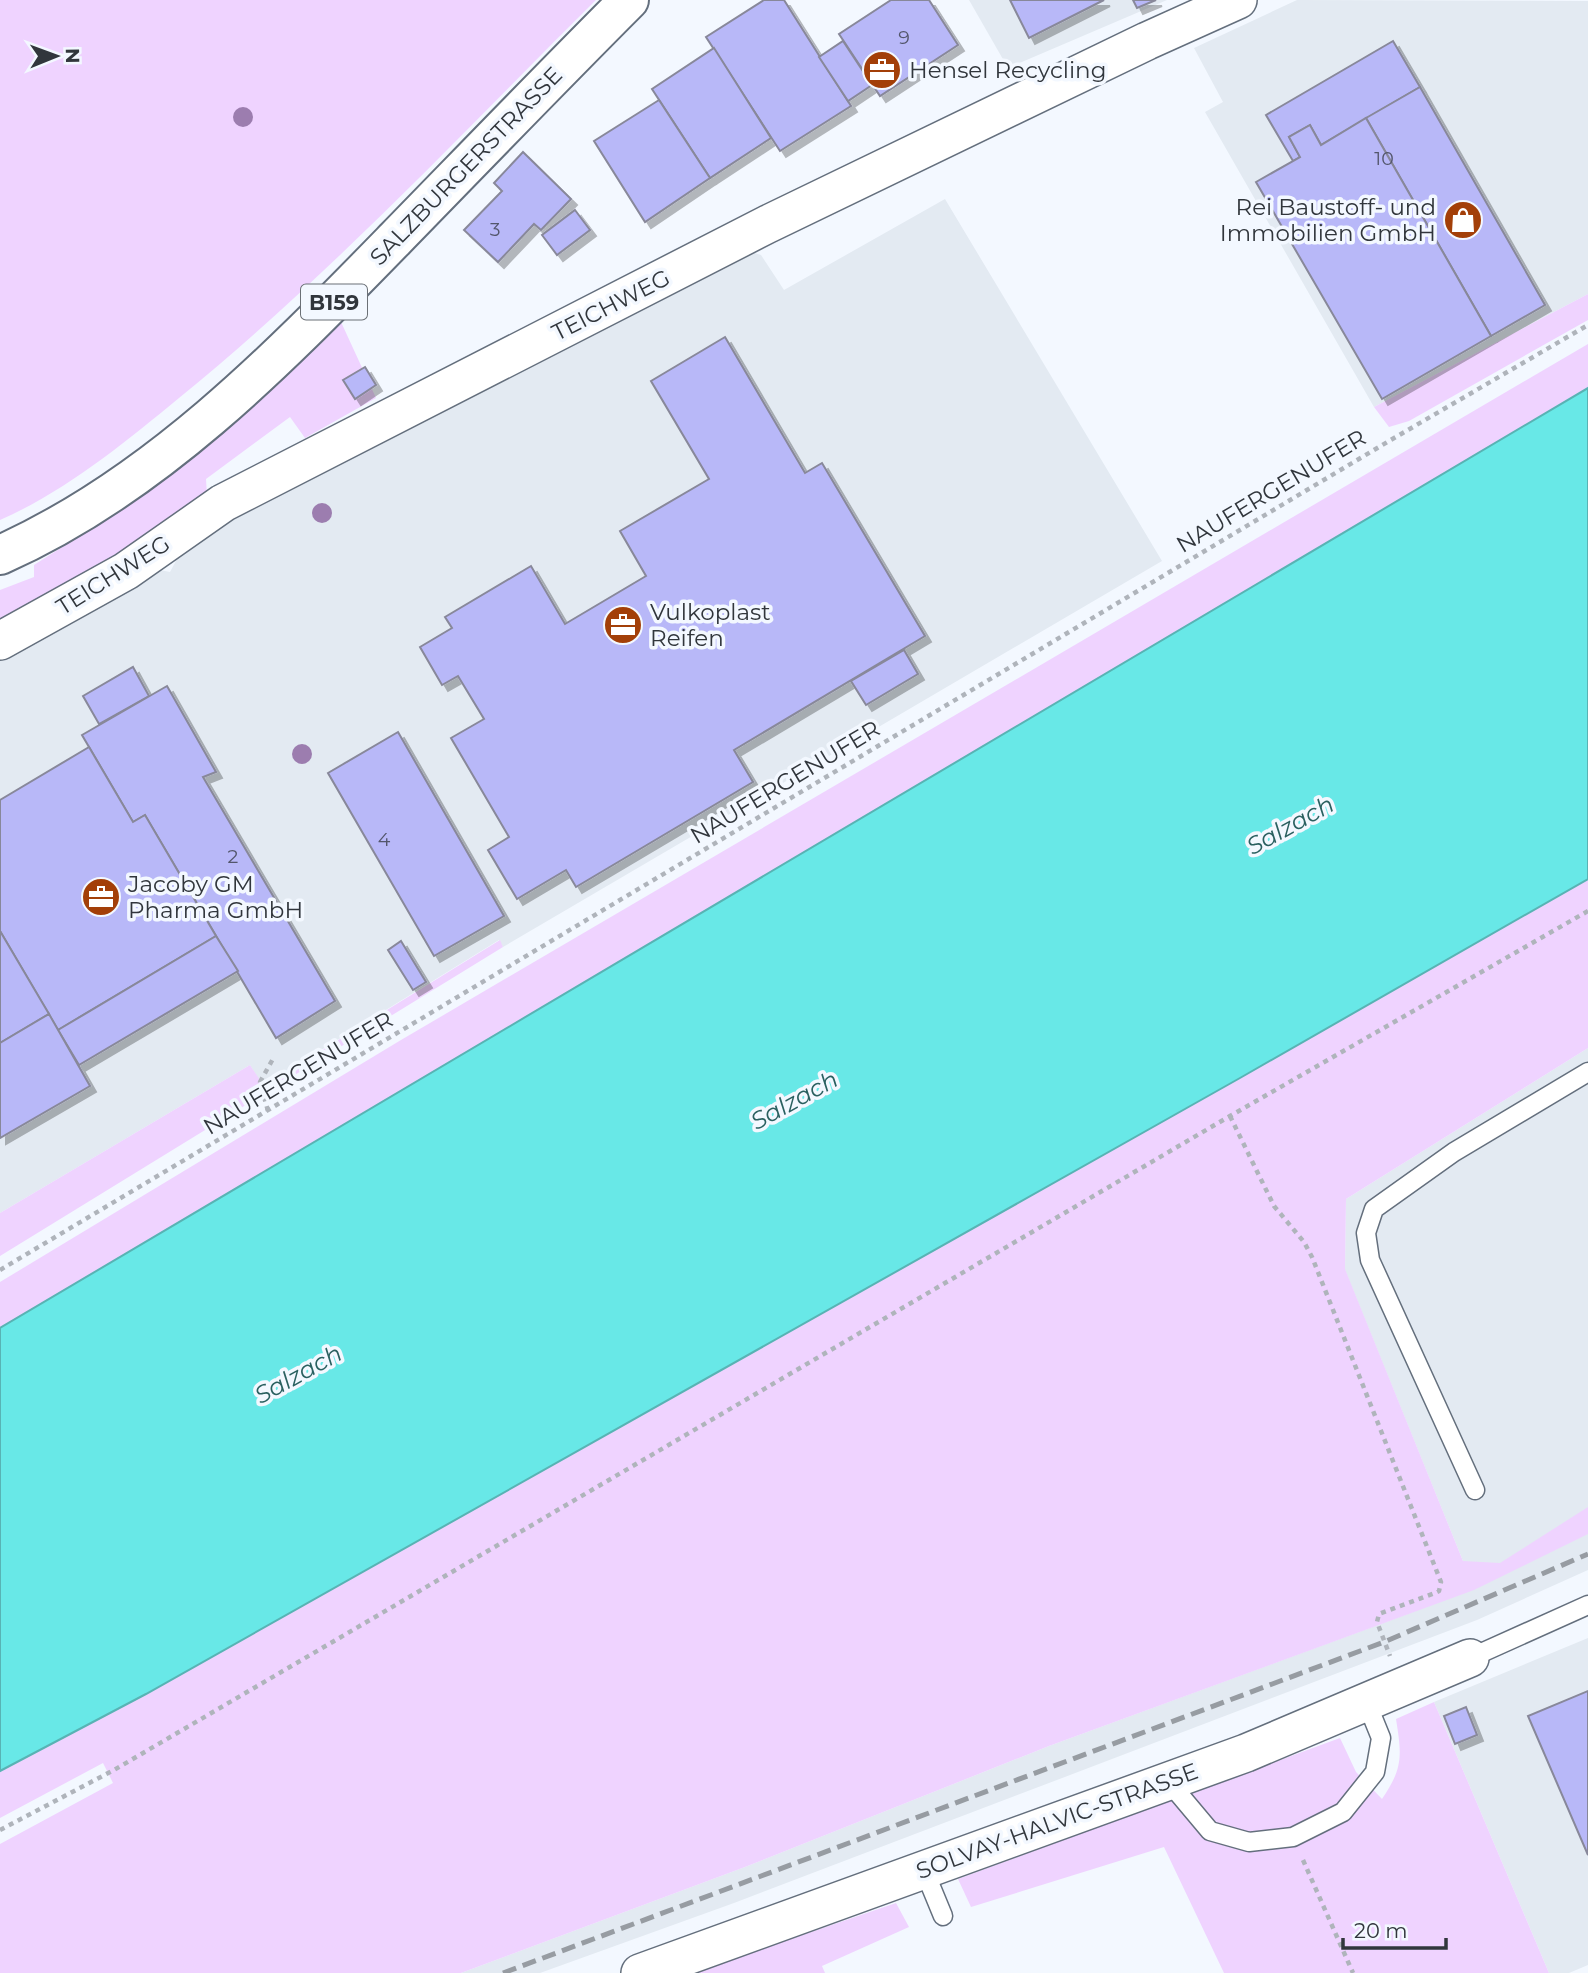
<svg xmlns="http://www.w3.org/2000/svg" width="1588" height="1973" viewBox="0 0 1588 1973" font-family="Montserrat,sans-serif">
  <defs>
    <filter id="shadow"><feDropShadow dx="6" dy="6" stdDeviation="0" flood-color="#0004"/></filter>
  </defs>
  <rect width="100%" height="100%" fill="#f3f8ff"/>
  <g fill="#e3eaf2">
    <polygon points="969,0 1167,0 1008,68"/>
    <polygon points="1297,0 1588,1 1588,294 1374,407 1205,112 1223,102 1194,48"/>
    <polygon points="945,199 1162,561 503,947 499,940 263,1086 250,1065 0,1213 0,657 160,570 170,572 184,546 745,250 761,255 784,290"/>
    <polygon points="1588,1048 1588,1570 1477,1620 734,1903 540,1973 461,1973 745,1867 1049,1746 1413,1612 1463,1561 1345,1270 1346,1199"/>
    <polygon points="1588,1638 1588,1965 1569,1973 1549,1973 1434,1702"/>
  </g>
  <g fill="#efd3ff">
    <path d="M0 0H596C460 135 328 277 179 398 123 444 66 491 0 520Z"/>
    <polygon points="1588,294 1588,320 1409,421 1389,427 1374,407"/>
    <polygon points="341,322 376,398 305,438 290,417 206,479 207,496 167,526 0,624 0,590 34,577 34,565 136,500 233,423"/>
    <polygon points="1588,344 1588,388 0,1328 0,1282 401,1040"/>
    <polygon points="1588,879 1588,1048 1346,1199 1345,1269 1463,1561 1500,1563 1588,1507 1588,1534 1474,1590 1049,1746 745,1867 461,1973 0,1973 0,1844 113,1783 103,1763 0,1818 0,1771 146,1694 1240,1078"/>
    <polygon points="500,940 503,947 0,1256 0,1213 250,1065 264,1086"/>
    <path d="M1434 1702 1549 1973H1224L1164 1847 971 1907 958 1879 1340 1738 1356 1772 1382 1799C1403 1768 1402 1756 1396 1719Z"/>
    <polygon points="896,1903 909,1927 822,1966 825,1973 691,1973"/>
  </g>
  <polygon fill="#68e8e7" stroke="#58b3b4" stroke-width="2" points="1588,388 1588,879 1240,1078 146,1694 0,1771 0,1328"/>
  <g fill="#b8b8f8" stroke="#88889a" stroke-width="2" filter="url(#shadow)">
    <polygon points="764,0 784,0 851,106 780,151 706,37"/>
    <polygon points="891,0 929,0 958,45 880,96 839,34"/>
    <polygon points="1010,0 1104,0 1029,38"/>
    <polygon points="1133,0 1156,0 1137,8"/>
    <polygon points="843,41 872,85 848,101 819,57"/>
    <polygon points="1393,41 1420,87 1321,145 1310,125 1289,137 1300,157 1293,161 1266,115"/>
    <polygon points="714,48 771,138 710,178 652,89"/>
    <polygon points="1420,87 1545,305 1491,336 1366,118"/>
    <polygon points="659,100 710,178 645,222 594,141"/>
    <polygon points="1366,118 1491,336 1382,399 1256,182 1300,157 1289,137 1310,125 1321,145"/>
    <polygon points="523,152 571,199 541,230 534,224 498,262 464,230 502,191 494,183"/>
    <polygon points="575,210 590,230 557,255 542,235"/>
    <polygon points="725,337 805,473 822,463 925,636 734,750 753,782 576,887 566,870 517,899 488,850 509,837 451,738 484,719 458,676 442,685 420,647 452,628 445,617 531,566 565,624 646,576 620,531 709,479 651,381"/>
    <polygon points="365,367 376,385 355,399 343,380"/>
    <polygon points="904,650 918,674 866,705 851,681"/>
    <polygon points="133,667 149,696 99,724 83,696"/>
    <polygon points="167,686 216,772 203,777 335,1001 276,1038 145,815 133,822 82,735"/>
    <polygon points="398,732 504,916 434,956 328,773"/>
    <polygon points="89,747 133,822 145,815 216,936 58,1030 0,931 0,800"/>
    <polygon points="0,931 49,1014 0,1043"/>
    <polygon points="216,936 238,971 79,1065 58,1030"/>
    <polygon points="401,941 426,982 413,990 388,950"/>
    <polygon points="49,1014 90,1086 0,1138 0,1043"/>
    <polygon points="1588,1691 1588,1855 1528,1716"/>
    <polygon points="1466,1707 1477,1735 1455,1744 1444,1716"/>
  </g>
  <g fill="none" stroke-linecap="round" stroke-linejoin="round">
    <defs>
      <g id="service">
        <polyline points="1475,1490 1370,1260 1366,1233 1374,1209 1454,1152 1588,1072"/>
        <polyline points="1470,1658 1588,1605"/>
        <polyline points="1168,1781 1210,1831 1249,1842 1293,1837 1343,1812 1375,1772 1381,1738 1366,1701"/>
        <polyline points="924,1870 943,1916"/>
      </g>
      <g id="minor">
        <polyline points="0,641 126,571 223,503 768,224 1147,41 1238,0"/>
        <polyline points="640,1973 1246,1753 1470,1658"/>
      </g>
      <path id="primary" d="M0 555C155 486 278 359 395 239 473 159 550 79 629 0"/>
    </defs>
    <use href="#service" stroke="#646f7d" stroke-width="21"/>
    <use href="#minor" stroke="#646f7d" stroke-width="40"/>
    <use href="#primary" stroke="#646f7d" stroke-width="42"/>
    <g stroke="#afb4bb" stroke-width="4.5" stroke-dasharray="5 5" stroke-linecap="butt">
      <polyline points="268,1111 260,1082 274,1057"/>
      <polyline points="1230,1116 1274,1206 1304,1242 1312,1257 1441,1582 1439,1591 1435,1593 1379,1614 1377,1622 1390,1656"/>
      <polyline points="0,1270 1389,441 1588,325"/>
      <polyline points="0,1830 114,1770 1230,1116 1588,911"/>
      <polyline points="1303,1860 1353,1973"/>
    </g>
    <use href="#service" stroke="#fff" stroke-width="18"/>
    <use href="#minor" stroke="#fff" stroke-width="37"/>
    <use href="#primary" stroke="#fff" stroke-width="38"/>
    <polyline stroke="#979ca2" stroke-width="5" stroke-dasharray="14 7" stroke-linecap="butt" points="503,1973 1384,1642 1588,1554"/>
  </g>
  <g fill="#9c7daf">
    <circle cx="243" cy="117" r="10"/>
    <circle cx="322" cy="513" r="10"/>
    <circle cx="302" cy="754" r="10"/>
  </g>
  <defs>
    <symbol id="office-disc" viewBox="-11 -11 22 22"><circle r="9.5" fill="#a33f08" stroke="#f3f8ff"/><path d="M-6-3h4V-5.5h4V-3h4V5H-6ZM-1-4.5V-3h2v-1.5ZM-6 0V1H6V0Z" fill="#fff"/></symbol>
    <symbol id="shop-disc" viewBox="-11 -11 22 22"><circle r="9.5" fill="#a33f08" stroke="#f3f8ff"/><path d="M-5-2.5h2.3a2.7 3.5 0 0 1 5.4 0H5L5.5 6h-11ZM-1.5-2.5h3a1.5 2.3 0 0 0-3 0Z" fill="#fff"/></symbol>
  </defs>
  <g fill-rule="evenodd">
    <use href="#office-disc" x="860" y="48" width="44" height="44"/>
    <use href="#shop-disc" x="1441" y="198" width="44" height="44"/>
    <use href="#office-disc" x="601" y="603" width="44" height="44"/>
    <use href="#office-disc" x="79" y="875" width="44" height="44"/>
  </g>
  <g text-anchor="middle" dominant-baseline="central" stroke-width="7" stroke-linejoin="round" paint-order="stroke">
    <g font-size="19" fill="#53566b">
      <text x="904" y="37">9</text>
      <text x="1384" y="158">10</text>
      <text x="495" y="229">3</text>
      <text x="384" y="839">4</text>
      <text x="233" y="856">2</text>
    </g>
    <rect fill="#f3f8ff" stroke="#6b7076" stroke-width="2" x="301" y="284.5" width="66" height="35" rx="5"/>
    <g font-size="21" font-weight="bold" fill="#31363c">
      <text x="334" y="302">B159</text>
    </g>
    <g font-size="23" fill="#31363c" stroke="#f3f8ff" text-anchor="start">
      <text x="909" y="70">Hensel Recycling</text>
      <text x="1436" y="207" text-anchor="end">Rei Baustoff- und<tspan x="1436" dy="26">Immobilien GmbH</tspan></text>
      <text x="650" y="612">Vulkoplast<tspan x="650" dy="26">Reifen</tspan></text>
      <text x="128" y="884">Jacoby GM<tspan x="128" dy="26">Pharma GmbH</tspan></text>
    </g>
    <g font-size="23" fill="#31363c" stroke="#f3f8ff">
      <text transform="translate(466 166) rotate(-46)">SALZBURGERSTRASSE</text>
      <text transform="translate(611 305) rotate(-27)">TEICHWEG</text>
      <text transform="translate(1271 491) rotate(-31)">NAUFERGENUFER</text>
      <text transform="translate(113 575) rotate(-32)">TEICHWEG</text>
      <text transform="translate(785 782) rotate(-31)">NAUFERGENUFER</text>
      <text transform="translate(298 1073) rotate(-31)">NAUFERGENUFER</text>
      <text transform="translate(1057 1821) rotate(-20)">SOLVAY-HALVIC-STRASSE</text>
    </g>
    <g font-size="24" font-style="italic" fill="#2a6060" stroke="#f3f8ff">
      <text transform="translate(1290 825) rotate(-29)">Salzach</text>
      <text transform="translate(794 1100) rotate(-29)">Salzach</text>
      <text transform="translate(298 1374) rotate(-29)">Salzach</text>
    </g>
  </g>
  <g transform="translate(56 56) rotate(89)" stroke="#f3f8ff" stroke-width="5" paint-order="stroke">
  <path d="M0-5L12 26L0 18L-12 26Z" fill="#31363c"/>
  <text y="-10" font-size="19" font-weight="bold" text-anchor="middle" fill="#31363c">N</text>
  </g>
  <path d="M1343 1938v10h103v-10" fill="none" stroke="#31363c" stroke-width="3.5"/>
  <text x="1354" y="1938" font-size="21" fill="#31363c" stroke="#f3f8ff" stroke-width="5" paint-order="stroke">20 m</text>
</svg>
